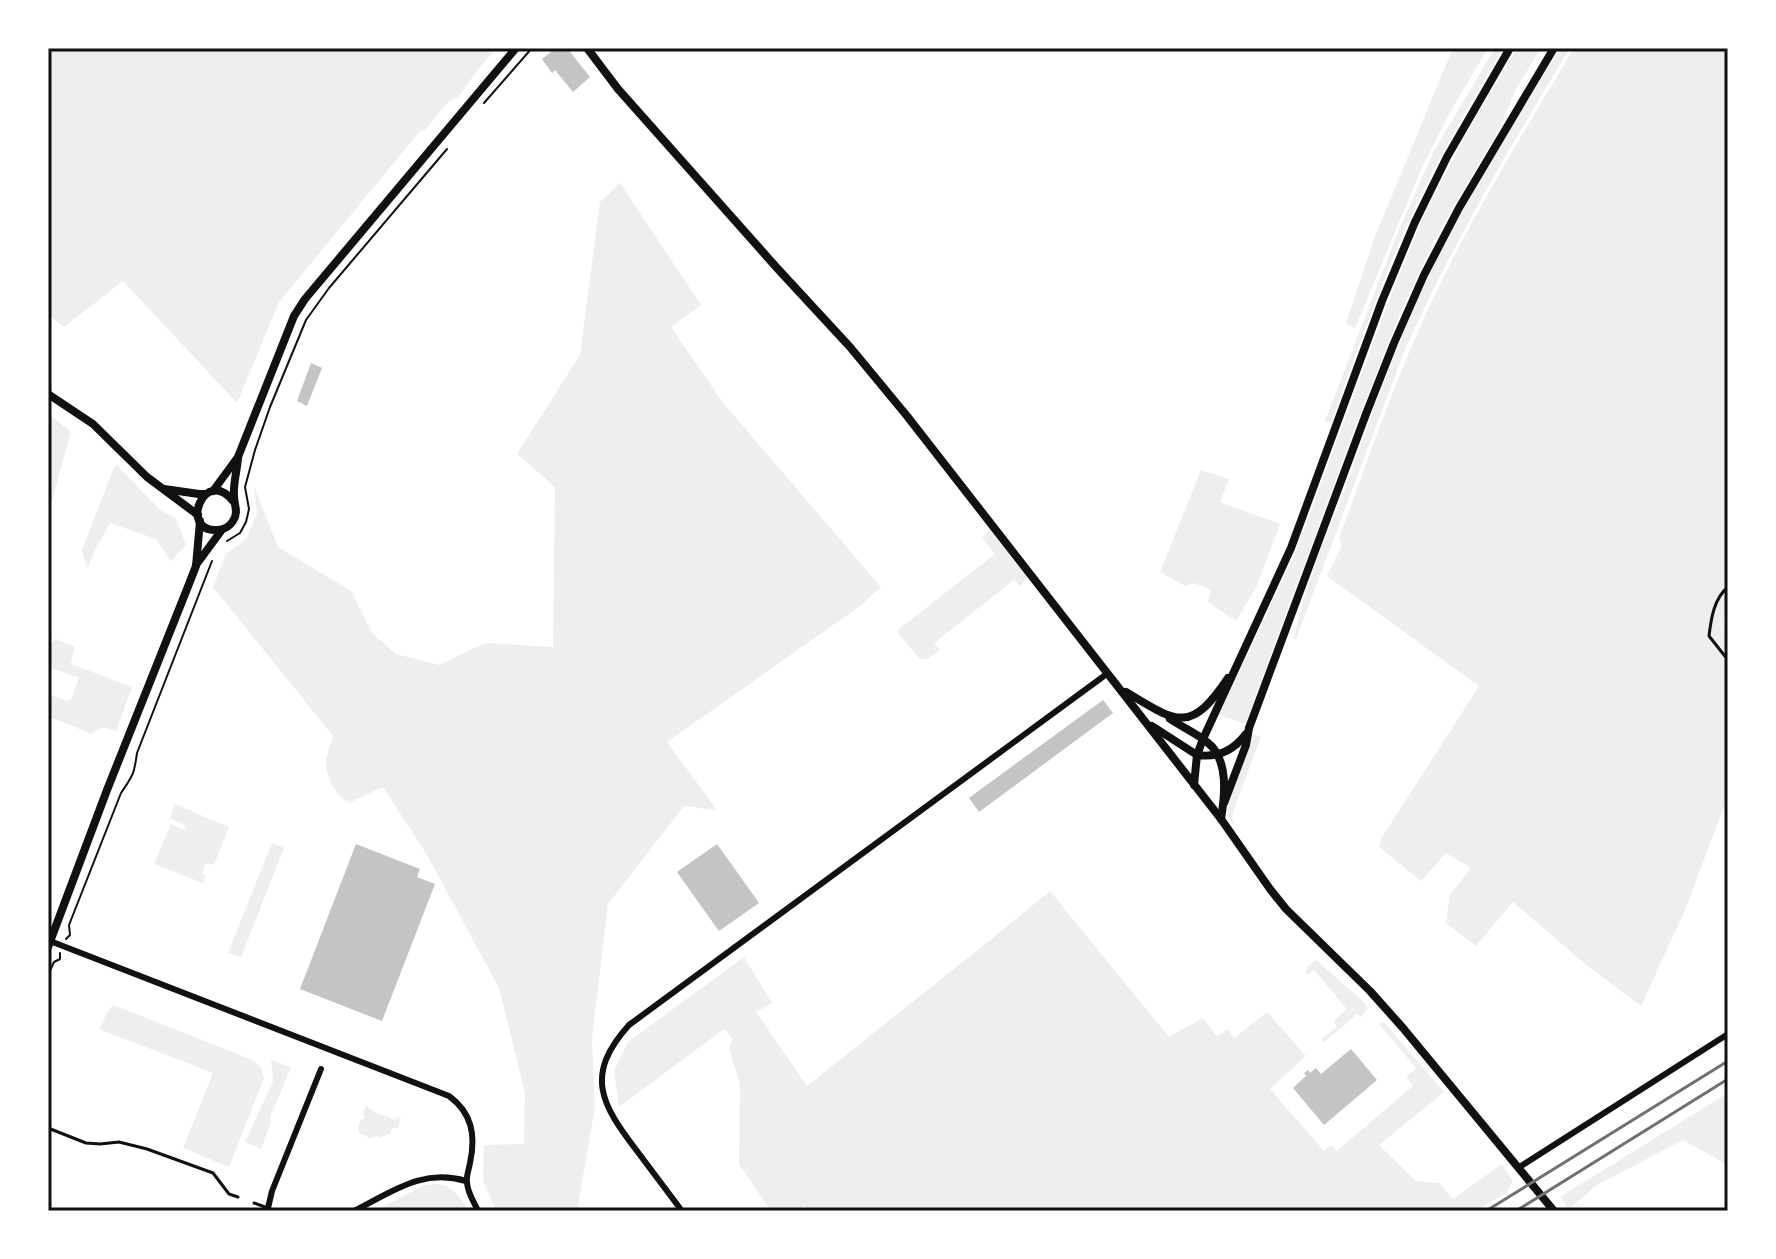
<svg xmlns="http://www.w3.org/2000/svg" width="1776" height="1259" viewBox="0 0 1776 1259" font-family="Inter,sans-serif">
  <rect width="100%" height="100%" fill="#fff"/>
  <g fill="#eee">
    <polygon points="48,48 497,48 479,68 458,97 447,103 424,131 421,130 279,302 237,403 123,281 64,327 48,315"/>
    <polygon points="1453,48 1488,48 1453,107 1422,167 1355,328 1346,323 1374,239"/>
    <path d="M1495 48H1503C1474 97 1445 146 1420 197 1385 270 1359 347 1331 423L1325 421 1400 227 1434 151Z"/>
    <polygon points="1517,48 1541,48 1516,89 1499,129 1433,243 1401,311 1356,425 1245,724 1219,715 1294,556 1394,287 1424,216 1466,134"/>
    <path d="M1560 48H1570C1510 147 1451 246 1404 352L1296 639 1294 638C1305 584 1328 533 1347 483 1373 412 1397 342 1430 274 1468 196 1515 122 1560 48Z"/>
    <path d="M1574 48H1728V612C1722 621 1725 630 1728 639V796L1685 910 1641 1006 1585 964 1513 902 1476 946 1446 923 1450 895 1471 868 1446 853 1421 881 1379 847 1381 839 1479 686 1327 576 1342 545 1339 538C1369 458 1396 376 1433 299 1474 212 1525 130 1574 48Z"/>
    <path d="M620 183 701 305 671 327 724 404 881 587 860 606 667 742 717 810 684 806 608 904 592 1038 595 1107 577 1211H496L483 1181 484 1145 524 1144 525 1093 499 988 427 855 383 787 353 801 351 803C336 798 326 777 326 761 327 753 331 743 333 736L213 587 226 554 247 538 257 513 254 486 278 547 351 591 372 633 396 654 439 665 485 643 553 647 555 487 517 454 580 355 600 202Z"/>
    <polygon points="48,414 70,431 70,435 48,515"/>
    <polygon points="117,465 158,508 176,519 186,545 171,561 156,539 110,523 96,548 88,567 86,565 82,550 113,470"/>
    <polygon points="1201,470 1229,479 1220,502 1280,524 1256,588 1236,621 1208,602 1211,590 1194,583 1186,586 1160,572"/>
    <polygon points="990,530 1026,576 1025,580 1020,587 1014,580 934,643 940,650 927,659 920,659 898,633 899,629 995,554 982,537"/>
    <polygon points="56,639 75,647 71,664 132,687 116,731 103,727 91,734 48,716 48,694 67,701 71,699 79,678 48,667 48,647"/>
    <polygon points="1253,734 1261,737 1234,809 1232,817 1234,823 1231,824 1228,811 1229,801"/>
    <polygon points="175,804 229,827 214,865 206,863 202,874 206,876 203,883 154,864 171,824 184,830 186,826 170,818"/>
    <polygon points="272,843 284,848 241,957 228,953"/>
    <polygon points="1050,891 1169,1037 1203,1018 1217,1036 1228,1029 1234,1038 1267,1012 1306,1056 1270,1089 1324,1151 1331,1145 1337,1151 1413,1086 1406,1077 1416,1068 1379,1024 1384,1022 1444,1092 1379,1145 1416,1181 1439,1183 1453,1199 1502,1164 1513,1181 1507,1192 1476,1211 811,1211 803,1206 797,1211 771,1211 739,1164 740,1084 729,1048 733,1039 724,1029 619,1107 614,1071 628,1042 744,957 772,1003 756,1012 807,1086 994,937"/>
    <polygon points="1316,960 1363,1001 1368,1008 1361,1017 1357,1014 1323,1043 1322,1038 1337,1027 1334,1021 1347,1009 1314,970 1306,976 1307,967"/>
    <polygon points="112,1006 118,1007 253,1060 261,1068 264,1078 229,1167 183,1148 213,1073 99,1029 108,1011"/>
    <polygon points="271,1060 291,1067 270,1117 271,1122 261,1149 245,1142 273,1081"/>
    <polygon points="1728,1093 1728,1165 1683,1140 1597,1185 1569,1209 1560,1197"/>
    <polygon points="366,1105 373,1111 385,1116 382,1125 386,1116 395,1120 397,1117 401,1118 398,1128 392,1128 390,1134 380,1138 378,1136 370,1138 360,1134 358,1128 361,1119 363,1120 365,1116 363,1115"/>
    <path d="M437 1184C452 1185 461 1198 468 1211H374L425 1185Z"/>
  </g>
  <g fill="#c4c4c4">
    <polygon points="556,48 567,48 590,77 573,92 555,70 552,73 542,59"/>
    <polygon points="311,363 322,368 307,406 297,401"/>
    <polygon points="1103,700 1113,713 979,812 969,798 973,795"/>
    <polygon points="356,844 420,869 417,877 435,884 382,1021 300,989"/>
    <polygon points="717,844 759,903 719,931 677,872"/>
    <polygon points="1351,1049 1377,1080 1324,1125 1293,1088 1306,1076 1304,1073 1308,1070 1310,1073 1316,1068 1321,1074"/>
  </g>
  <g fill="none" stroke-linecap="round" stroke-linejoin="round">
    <g stroke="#111" stroke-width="2">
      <polyline points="484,103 532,48"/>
      <polyline points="227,541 240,533 246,522 249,509 245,487 255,450 270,407 306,320 329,288 447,149"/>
      <path d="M66 939 70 935 69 925 121 793C133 775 134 775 137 753L212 561"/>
      <polyline points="48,975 54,962 60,959 60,953"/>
    </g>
    <g stroke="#111" stroke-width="3">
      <path d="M1728 587C1714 598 1711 619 1709 636L1728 660"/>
      <polyline points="48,1128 86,1143 100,1144 119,1142 147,1149 213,1173 229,1194 238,1197"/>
      <polyline points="254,1203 265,1207"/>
    </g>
    <g stroke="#111" stroke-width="6">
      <path d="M50 941 449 1096C472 1113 476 1135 470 1163 469 1169 466 1176 467 1182 467 1192 474 1202 478 1211"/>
      <polyline points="1518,1168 1728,1034"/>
      <polyline points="270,1211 268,1208 272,1191 321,1069"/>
      <path d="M354 1211C392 1192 422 1168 466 1181"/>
      <path d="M682 1211C667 1191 652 1171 637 1151 601 1104 584 1075 629 1025L1108 673"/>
    </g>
    <g stroke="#111" stroke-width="8">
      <polyline points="587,48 618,89 777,268 850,347 907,416 1221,819 1270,889 1286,909 1370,991 1403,1028 1554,1211"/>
      <polyline points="48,394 93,424 147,477 198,515"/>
      <polyline points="164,489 199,494 205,494"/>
      <polyline points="213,491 238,457 294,316 305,299 516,48"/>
      <path d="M234 502C205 464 178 532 217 530 224 530 230 526 233 521 239 512 234 505 234 496 233 484 237 471 238 458"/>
      <polyline points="196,565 221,531"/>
      <path d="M1126 692C1176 722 1190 735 1228 678"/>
      <path d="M1170 719C1182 727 1196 733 1207 742 1229 759 1225 795 1221 819"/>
      <path d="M1152 726 1197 755C1218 758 1233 751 1246 734"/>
      <polyline points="1194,785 1197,755 1203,739 1291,548 1382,301 1415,222 1447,157 1510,48"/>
      <polyline points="1224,803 1246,745 1249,728 1366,414 1394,343 1424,275 1459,208 1554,48"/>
      <polyline points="48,947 107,790 189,584 196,566 200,521"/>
    </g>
    <g stroke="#707070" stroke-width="3">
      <polyline points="1486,1211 1728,1061"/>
      <polyline points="1516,1211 1728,1079"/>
    </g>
  </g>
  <rect width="1776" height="1259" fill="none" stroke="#ffffff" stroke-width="100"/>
  <rect x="50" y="50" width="1676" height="1159" fill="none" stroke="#111" stroke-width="3"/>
</svg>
